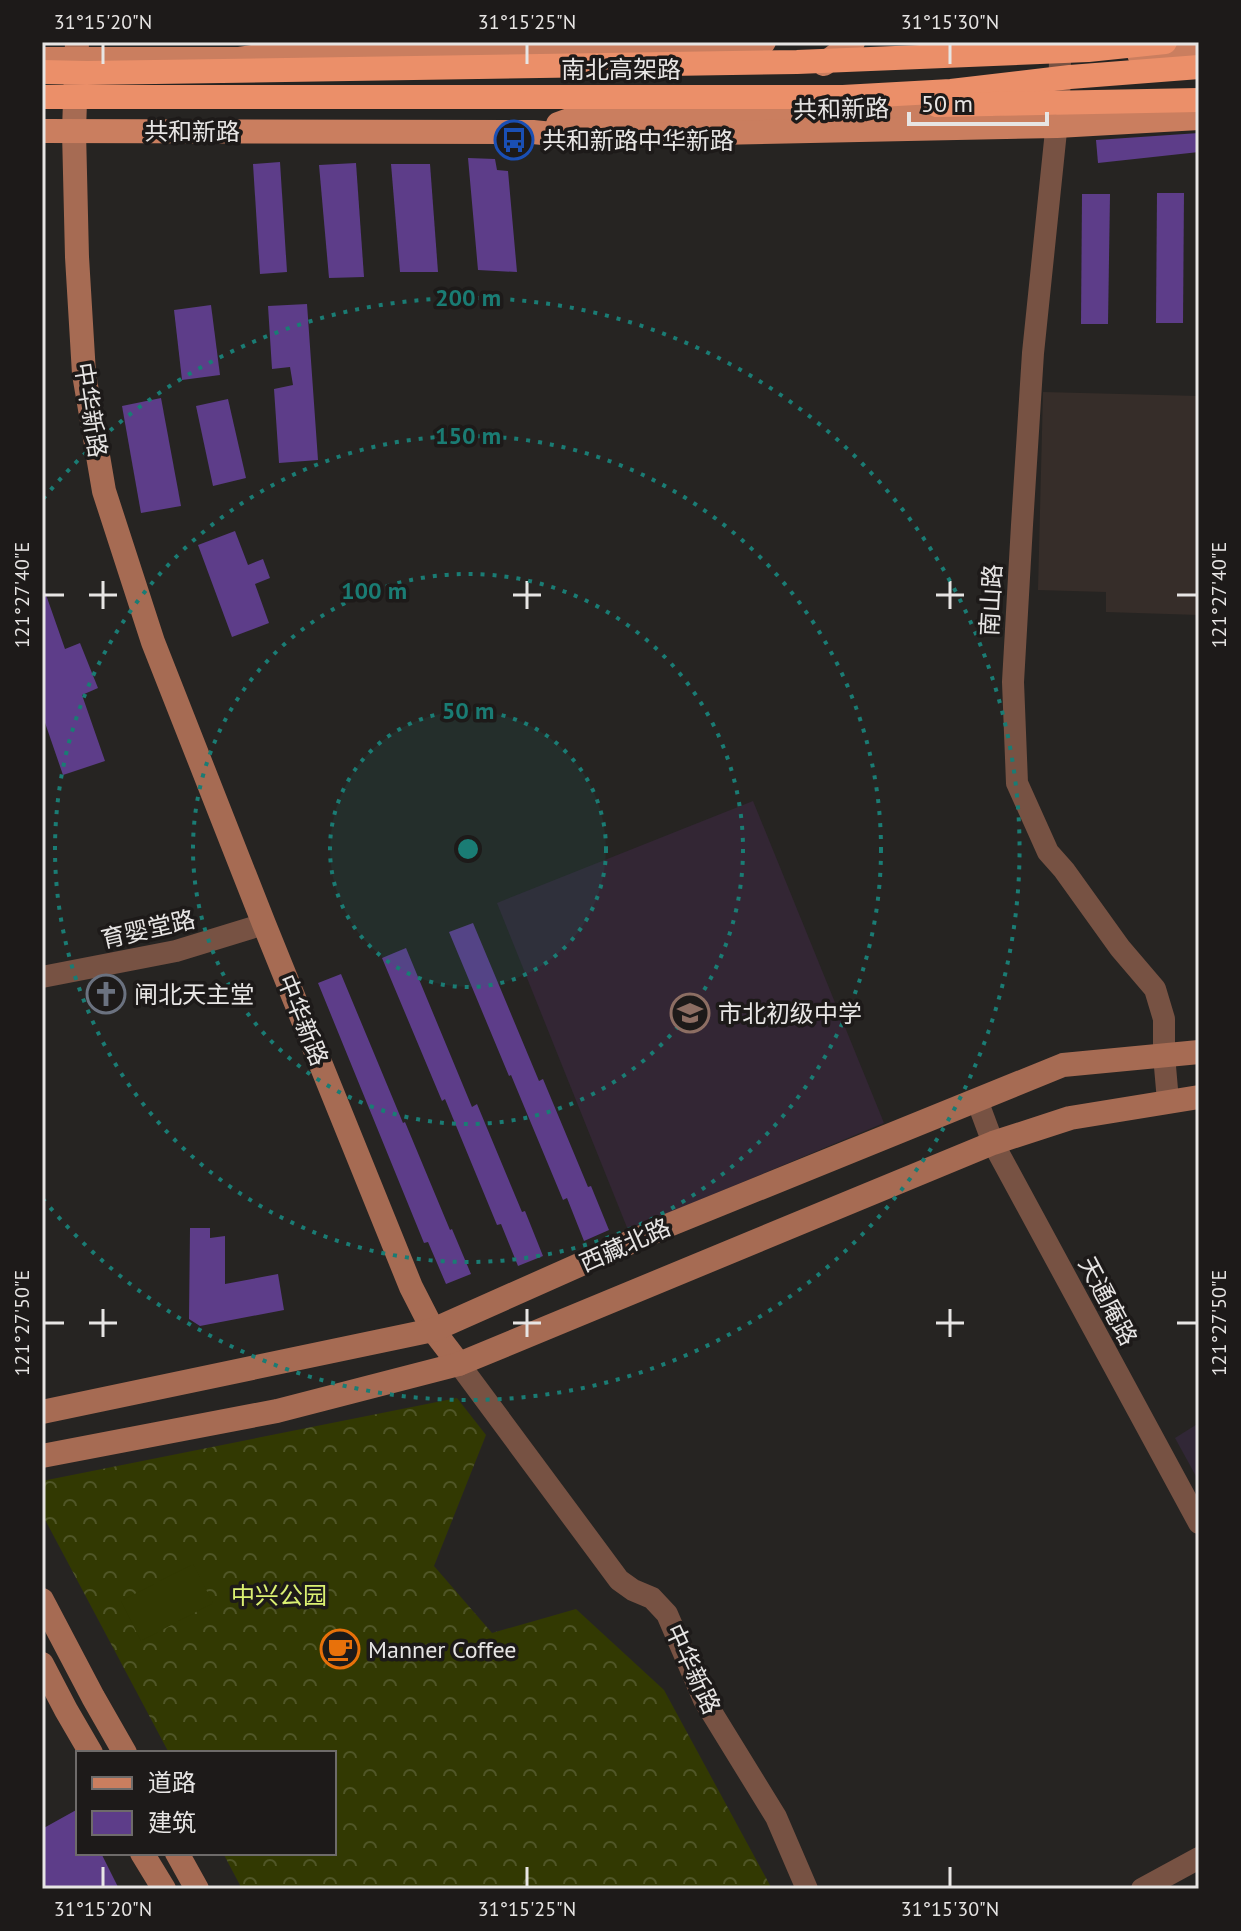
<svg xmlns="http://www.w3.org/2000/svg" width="1241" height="1931" viewBox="0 0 1241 1931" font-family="'PT Sans','Noto Sans SC',sans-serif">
  <defs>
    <pattern id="forest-crowns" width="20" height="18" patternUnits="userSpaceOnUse" patternTransform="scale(2)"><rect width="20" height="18" fill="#323902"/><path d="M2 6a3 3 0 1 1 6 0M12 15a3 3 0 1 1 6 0" fill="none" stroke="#505627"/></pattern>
  </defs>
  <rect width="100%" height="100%" fill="#262422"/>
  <polygon fill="#362d29" points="1043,392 1199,396 1199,615 1106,612 1106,592 1038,590"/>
  <polygon fill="#332634" points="753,801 884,1123 628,1230 497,903"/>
  <polygon fill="#312736" points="1199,1423 1199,1476 1197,1478 1175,1438"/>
  <polygon fill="url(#forest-crowns)" points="457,1398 486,1435 434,1566 492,1633 576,1609 664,1690 772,1889 242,1889 223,1853 334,1853 334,1753 169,1753 42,1514 42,1481"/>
  <polygon fill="#323902" points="193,1564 213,1603 141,1641 121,1601"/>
  <g fill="#5d3d89">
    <polygon points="1199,133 1199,152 1098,163 1096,140"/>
    <polygon points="468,158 495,159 497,170 508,171 517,272 478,270"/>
    <polygon points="280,162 287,272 260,274 253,164"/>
    <polygon points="356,163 364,277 329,278 319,165"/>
    <polygon points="391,164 430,164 438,272 400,272"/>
    <polygon points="1157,193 1184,193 1183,323 1156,323"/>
    <polygon points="1082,194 1110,194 1108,324 1081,324"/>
    <polygon points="307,304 318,460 279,463 274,389 293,385 290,367 272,369 268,306"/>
    <polygon points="211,305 220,375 182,380 174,310"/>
    <polygon points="161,398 181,506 141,513 122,406"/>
    <polygon points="228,399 246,478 213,486 196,406"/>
    <polygon points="235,531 248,565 263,559 270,578 255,584 269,623 232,637 198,545"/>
    <polygon points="42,589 44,589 65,649 80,643 98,688 82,695 105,761 63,775 42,714"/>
    <polygon points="473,923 539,1081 543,1079 588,1187 591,1186 609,1230 584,1241 567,1198 563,1200 511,1075 509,1076 449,932"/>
    <polygon points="406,948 472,1107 477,1104 522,1212 525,1211 543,1256 518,1266 501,1224 497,1225 445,1099 442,1101 382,958"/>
    <polygon points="341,974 403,1123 405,1122 450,1230 452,1229 471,1274 446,1284 428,1242 424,1243 318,983"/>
    <polygon points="190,1228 210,1228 210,1238 225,1236 225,1284 278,1274 284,1310 200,1326 189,1319"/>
    <polygon points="78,1809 78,1853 101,1853 119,1889 42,1889 42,1829"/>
  </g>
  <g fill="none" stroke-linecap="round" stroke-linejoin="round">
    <g stroke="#775243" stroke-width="22">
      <polyline points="1060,60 1059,102 1033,353 1022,525 1013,682 1017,783 1048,852 1064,870 1120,948 1155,989 1164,1019 1164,1055 1168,1101"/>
      <polyline points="42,977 176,951 264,924"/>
      <polyline points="977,1100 993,1143 1199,1523"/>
      <polyline points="459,1364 619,1580 633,1590 652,1598 667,1614 704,1700 776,1817 807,1889"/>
      <polyline points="1142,1889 1199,1858"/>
    </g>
    <g stroke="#a66b53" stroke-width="24">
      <polyline points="77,42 74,131 77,257 84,374 104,491 153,642 264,924 411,1287 433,1330 459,1364"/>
      <polyline points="42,1412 433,1330 669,1225 1063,1065 1199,1052"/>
      <polyline points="42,1456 277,1411 459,1364 993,1143 1070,1118 1199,1097"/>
      <polyline points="42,1600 93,1697 125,1753"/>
      <polyline points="42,1664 66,1710 91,1753"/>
      <polyline points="142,1853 164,1889"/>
      <polyline points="177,1853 197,1889"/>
    </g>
    <g stroke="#ca7e5f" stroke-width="24">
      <polyline points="1139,54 1199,49"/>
      <polyline points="42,59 238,59 292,51 423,45 599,47 660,42 708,45 764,42"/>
      <polyline points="824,64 853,42"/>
      <polyline points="558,124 569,120 682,112 957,106"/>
      <polyline points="42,131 533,132 572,136 1057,126 1199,118"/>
    </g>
    <g stroke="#eb8f69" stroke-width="24">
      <polyline points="42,72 87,73 797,62 1088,50 1165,42"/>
      <polyline points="42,97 843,97 951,91 1070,77 1199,67"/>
      <polyline points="937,105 1199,100"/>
    </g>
  </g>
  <path fill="none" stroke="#e7e5e4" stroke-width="3" d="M103 44V64M527 44V64M950 44V64M103 581V609M527 581V609M950 581V609M44 595H64M89 595H117M513 595H541M936 595H964M1177 595H1197M103 1309V1337M527 1309V1337M950 1309V1337M44 1323H64M89 1323H117M513 1323H541M936 1323H964M1177 1323H1197M103 1867V1887M527 1867V1887M950 1867V1887"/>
  <circle cx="468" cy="849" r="138" fill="#1a7c74" fill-opacity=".12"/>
  <g fill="none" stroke="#1a7c74" stroke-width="4" stroke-dasharray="4 8">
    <circle cx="468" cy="849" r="138"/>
    <circle cx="468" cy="849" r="275"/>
    <circle cx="468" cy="849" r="413"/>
    <path d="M43 499A551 551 0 1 1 43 1199"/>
  </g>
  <defs>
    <symbol id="bus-ring" viewBox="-11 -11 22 22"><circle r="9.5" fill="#1d1a19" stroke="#1a4fb4" stroke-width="1.5"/><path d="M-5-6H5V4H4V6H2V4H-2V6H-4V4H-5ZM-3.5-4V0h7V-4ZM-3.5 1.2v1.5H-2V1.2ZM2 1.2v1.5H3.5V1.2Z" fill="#1a4fb4"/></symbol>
    <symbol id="church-ring" viewBox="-11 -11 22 22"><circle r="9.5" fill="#1d1a19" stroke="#6b7280" stroke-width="1.5"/><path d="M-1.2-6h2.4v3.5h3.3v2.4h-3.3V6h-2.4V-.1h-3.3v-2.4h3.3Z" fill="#6b7280"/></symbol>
    <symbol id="school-ring" viewBox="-11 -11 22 22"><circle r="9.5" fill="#1d1a19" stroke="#8d6e63" stroke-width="1.5"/><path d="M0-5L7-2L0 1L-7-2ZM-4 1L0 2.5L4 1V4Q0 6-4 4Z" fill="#8d6e63"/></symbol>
    <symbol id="cafe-ring" viewBox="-11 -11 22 22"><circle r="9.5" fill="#1d1a19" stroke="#e8710a" stroke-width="1.5"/><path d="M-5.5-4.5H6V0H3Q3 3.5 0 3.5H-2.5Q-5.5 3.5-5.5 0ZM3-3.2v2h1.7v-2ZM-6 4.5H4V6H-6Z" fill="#e8710a"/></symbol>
  </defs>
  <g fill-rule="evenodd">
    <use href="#bus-ring" x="492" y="118" width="44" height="44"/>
    <use href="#church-ring" x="84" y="972" width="44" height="44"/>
    <use href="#school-ring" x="668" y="991" width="44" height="44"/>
    <use href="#cafe-ring" x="318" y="1627" width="44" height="44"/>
  </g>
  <g text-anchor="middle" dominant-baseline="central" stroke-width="7" stroke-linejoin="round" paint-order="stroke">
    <g font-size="24" fill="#e7e5e4" stroke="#1d1a19">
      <text x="621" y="69">南北高架路</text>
      <text transform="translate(841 109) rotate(-1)">共和新路</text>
      <text x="192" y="131">共和新路</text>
      <text transform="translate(91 410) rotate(81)">中华新路</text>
      <text transform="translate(991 600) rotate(-87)">南山路</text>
      <text transform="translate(148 929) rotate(-13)">育婴堂路</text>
      <text transform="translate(303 1020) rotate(68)">中华新路</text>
      <text transform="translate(625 1245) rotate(-24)">西藏北路</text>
      <text transform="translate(1108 1301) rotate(62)">天通庵路</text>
      <text transform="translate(693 1669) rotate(65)">中华新路</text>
    </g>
    <g font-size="24" fill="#e7e5e4" stroke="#1d1a19" text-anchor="start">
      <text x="542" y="140">共和新路中华新路</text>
      <text x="134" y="994">闸北天主堂</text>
      <text x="718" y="1013">市北初级中学</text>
      <text x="368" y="1649">Manner Coffee</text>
    </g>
    <g font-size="24" fill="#dbf072" stroke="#1d1a19">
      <text x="279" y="1595">中兴公园</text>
    </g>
  </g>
  <circle cx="468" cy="849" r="12" fill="#1a7c74" stroke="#1d1a19" stroke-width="4"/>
  <g font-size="24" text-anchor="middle" font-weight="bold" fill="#1a7c74" stroke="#1d1a19" stroke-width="7" stroke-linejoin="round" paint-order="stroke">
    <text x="468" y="306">200 m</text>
    <text x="468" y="444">150 m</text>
    <text x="374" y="599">100 m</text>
    <text x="468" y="719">50 m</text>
  </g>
  <rect width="1241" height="1931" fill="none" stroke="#1d1a19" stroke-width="88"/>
  <rect x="76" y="1751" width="260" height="104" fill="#1d1a19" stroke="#6e6b6a" stroke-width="2"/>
  <rect x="92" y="1777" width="40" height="12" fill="#ca7e5f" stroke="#6e6b6a" stroke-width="2"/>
  <text x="148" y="1791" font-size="24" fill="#e7e5e4">道路</text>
  <rect x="92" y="1811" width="40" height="24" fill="#5d3d89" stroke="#6e6b6a" stroke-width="2"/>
  <text x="148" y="1831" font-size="24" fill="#e7e5e4">建筑</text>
  <path d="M909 112v12h138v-12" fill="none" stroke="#e7e5e4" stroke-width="4"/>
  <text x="921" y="112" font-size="24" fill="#e7e5e4" stroke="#1d1a19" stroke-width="6" paint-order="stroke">50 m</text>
  <rect x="44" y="44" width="1153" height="1843" fill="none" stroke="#e7e5e4" stroke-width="3"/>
  <g font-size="20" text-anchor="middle" fill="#e7e5e4">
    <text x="103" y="29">31°15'20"N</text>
    <text x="527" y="29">31°15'25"N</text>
    <text x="950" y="29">31°15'30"N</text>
    <text transform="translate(1219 595) rotate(-90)" y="7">121°27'40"E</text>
    <text transform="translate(22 595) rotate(-90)" y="7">121°27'40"E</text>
    <text transform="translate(1219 1323) rotate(-90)" y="7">121°27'50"E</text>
    <text transform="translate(22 1323) rotate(-90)" y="7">121°27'50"E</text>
    <text x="103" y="1916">31°15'20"N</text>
    <text x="527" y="1916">31°15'25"N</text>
    <text x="950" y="1916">31°15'30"N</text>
  </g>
</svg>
